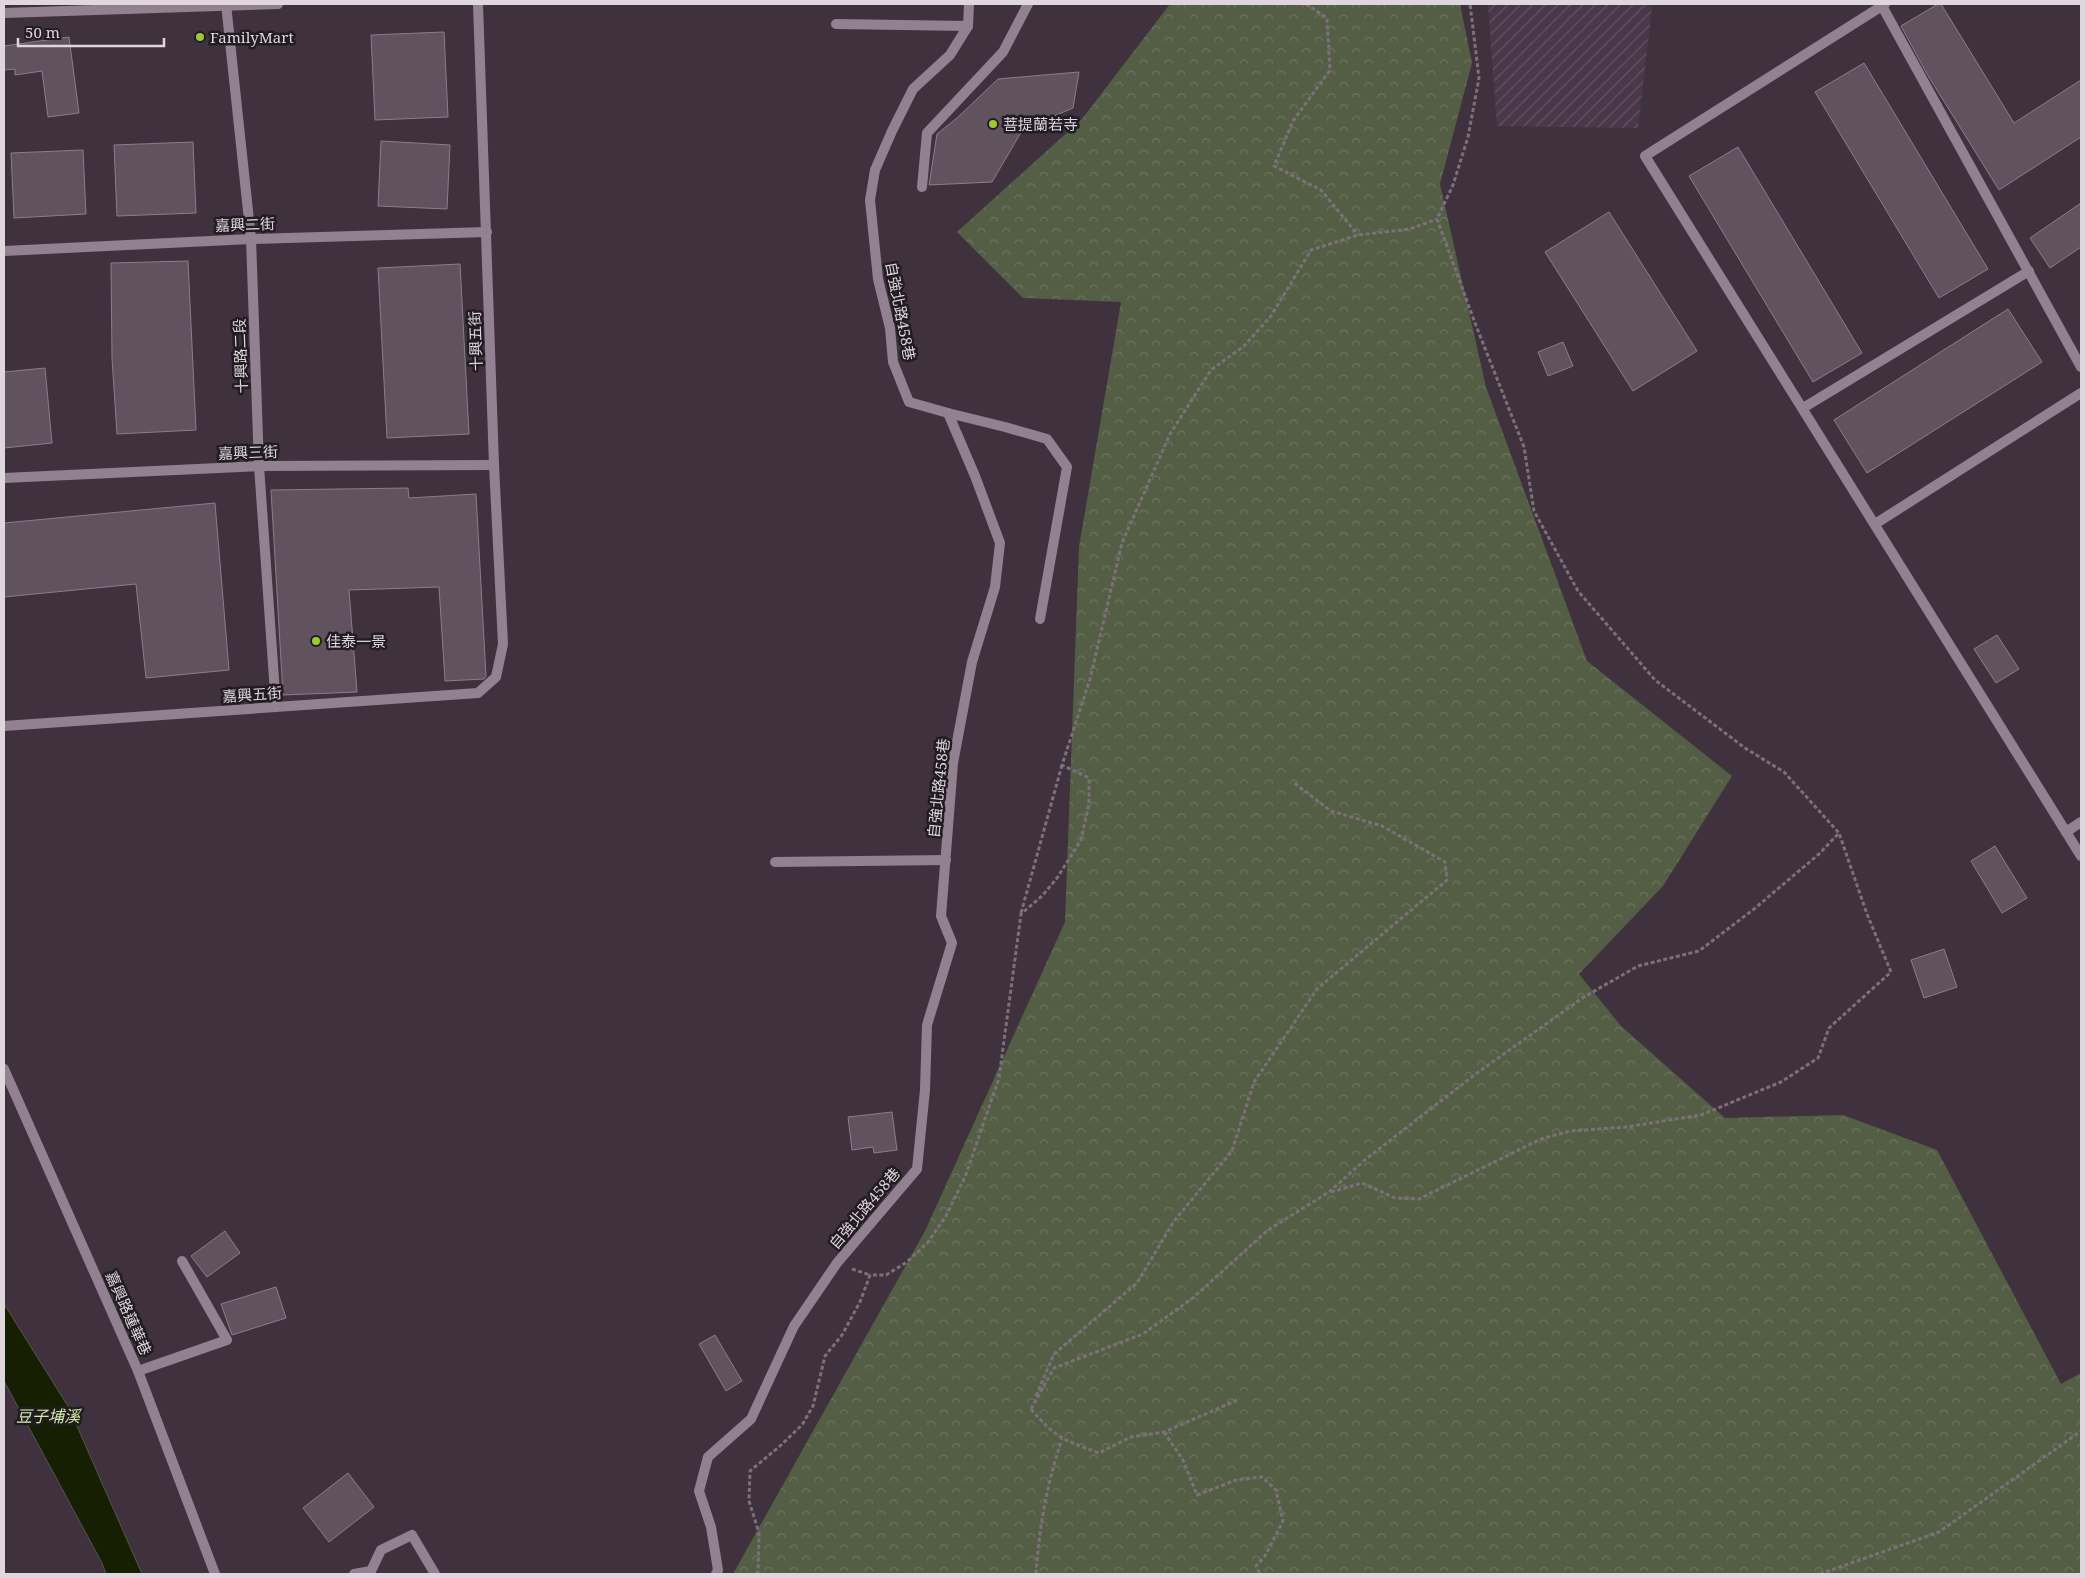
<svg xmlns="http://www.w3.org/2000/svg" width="2085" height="1578" viewBox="0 0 2085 1578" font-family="'Noto Serif','Noto Sans TC',serif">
  <defs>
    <pattern id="industrial-furrows" width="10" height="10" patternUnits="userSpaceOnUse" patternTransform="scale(1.25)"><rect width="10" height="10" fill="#4a3749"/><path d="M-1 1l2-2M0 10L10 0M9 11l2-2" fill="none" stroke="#645363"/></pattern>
    <pattern id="forest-crowns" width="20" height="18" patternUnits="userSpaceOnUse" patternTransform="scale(1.25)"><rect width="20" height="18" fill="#545e44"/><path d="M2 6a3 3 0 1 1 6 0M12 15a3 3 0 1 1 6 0" fill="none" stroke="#6c745f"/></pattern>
  </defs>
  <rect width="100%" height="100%" fill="#3f323e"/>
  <polygon fill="url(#industrial-furrows)" points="1488,4 1647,4 1652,7 1638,128 1497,126"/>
  <polygon fill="url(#forest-crowns)" points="1170,4 1460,4 1472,63 1440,184 1486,387 1587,661 1732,776 1663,886 1579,974 1621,1026 1725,1118 1843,1115 1937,1150 2061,1384 2081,1373 2081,1574 733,1574 925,1231 1065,922 1079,547 1121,302 1023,298 957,232 1082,119"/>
  <polygon fill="#161f02" stroke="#525644" points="4,1304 69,1408 142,1574 106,1574 102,1563 4,1381"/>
  <g fill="#615260" stroke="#8d7d8c">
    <polygon points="1938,4 1941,4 2014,123 2081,80 2081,137 1999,190 1927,74 1901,26"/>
    <polygon points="444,32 448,117 375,120 371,35"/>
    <polygon points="69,37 79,113 48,117 42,71 15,75 15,69 4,70 4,46"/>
    <polygon points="1864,63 1988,269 1939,298 1815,92"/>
    <polygon points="1079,72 1073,108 1023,129 992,182 929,185 937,134 957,118 998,79"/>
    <polygon points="381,141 450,145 447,209 378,206"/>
    <polygon points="193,142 196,213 117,216 114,145"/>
    <polygon points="1738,147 1862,353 1813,382 1689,176"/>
    <polygon points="83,150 86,214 14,218 11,153"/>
    <polygon points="2081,203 2081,247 2050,268 2030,238"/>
    <polygon points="1609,212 1697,351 1633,391 1545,252"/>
    <polygon points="188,261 196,430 117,434 112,358 111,263"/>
    <polygon points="460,264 469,434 387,438 378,268"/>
    <polygon points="2008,309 2042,362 1867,473 1834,420"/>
    <polygon points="1563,342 1573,366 1548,376 1538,352"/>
    <polygon points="45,368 52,443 4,448 4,372"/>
    <polygon points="408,488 409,498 476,494 486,676 484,679 445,681 439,587 349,590 357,692 283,695 271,490"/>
    <polygon points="215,503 229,670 146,678 136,584 4,597 4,523"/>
    <polygon points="1997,635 2019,669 1996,683 1974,649"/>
    <polygon points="1995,846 2027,898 2002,913 1971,861"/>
    <polygon points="1944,949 1957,987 1924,998 1911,960"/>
    <polygon points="892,1112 897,1150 874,1153 873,1147 852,1150 848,1117"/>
    <polygon points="225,1231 240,1253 207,1277 191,1256"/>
    <polygon points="276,1287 286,1318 232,1335 221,1304"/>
    <polygon points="715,1335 742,1381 726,1391 699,1344"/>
    <polygon points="348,1473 374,1507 329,1542 303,1508"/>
  </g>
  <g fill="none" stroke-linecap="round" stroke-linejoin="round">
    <g stroke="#7c707b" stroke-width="3" stroke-dasharray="4 2.5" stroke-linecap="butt">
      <polyline points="1306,4 1327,18 1330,70 1293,121 1274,166 1321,190 1358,235"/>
      <polyline points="1021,913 1062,765"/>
      <polyline points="1331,1192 1362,1183 1395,1198 1419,1199 1541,1139 1570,1131 1626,1127 1701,1115 1781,1082 1818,1058 1829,1028 1891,972 1867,914 1839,833"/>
      <polyline points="852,1269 870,1275"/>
      <polyline points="1036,1396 1054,1354 1137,1283 1174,1221 1232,1151 1254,1082 1317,989 1447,880 1445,862 1382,826 1331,811 1294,783"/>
      <polyline points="1031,1409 1054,1368 1143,1334 1194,1297 1268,1230 1329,1192 1366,1159 1477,1073 1584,997 1638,966 1699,951 1754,909 1819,854 1839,833 1784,772 1745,748 1655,680 1578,591 1534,511 1524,447 1475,323 1437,219 1453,185 1468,137 1479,78 1470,4"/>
      <path d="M1031 1409C1055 1438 1064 1440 1099 1453L1131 1437 1164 1432 1240 1399"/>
      <polyline points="1164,1432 1183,1460 1197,1495 1236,1480 1262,1477 1276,1490 1283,1521 1265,1556 1256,1566 1260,1574"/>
      <polyline points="756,1574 758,1572 759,1533 749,1501 750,1471 780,1446 802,1425 813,1406 825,1356 842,1335 860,1302 870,1275 886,1275 907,1262 928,1242 946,1216 965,1177 999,1078 1021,914 1042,896 1057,878 1081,840 1089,804 1089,778 1062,765 1090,679 1122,543 1170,434 1211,370 1244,346 1271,316 1311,250 1358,235 1410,229 1437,219"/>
      <path d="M1036 1574C1039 1528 1047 1483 1062 1439"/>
      <polyline points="1820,1574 1939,1532 2081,1431"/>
    </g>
    <g stroke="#928291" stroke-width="10">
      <polyline points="1885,4 1645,156 2081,856"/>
      <polyline points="1882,6 2081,367"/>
      <polyline points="836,24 968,26"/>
      <polyline points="922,187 927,133 1003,52 1028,4"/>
      <polyline points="1803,408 2029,271"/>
      <polyline points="948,413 1005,427 1047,439 1067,467 1040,619"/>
      <polyline points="1875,524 2081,393"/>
      <polyline points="2066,832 2081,822"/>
      <polyline points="775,862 946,860"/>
      <polyline points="4,1069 138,1371 215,1574"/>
      <polyline points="138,1371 227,1340 182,1261"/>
      <polyline points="354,1574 371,1571 381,1550 412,1535 435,1574"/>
      <polyline points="716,1574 718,1570 711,1527 699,1491 708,1457 751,1419 794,1326 837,1263 917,1169 925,1090 927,1025 952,943 941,916 953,763 972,662 995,587 1000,543 975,476 948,413 909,402 893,362 890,328 878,279 870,200 875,170 892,131 913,89 950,55 968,26 969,4"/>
    </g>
    <g stroke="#928291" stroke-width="10">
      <polyline points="226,4 251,239 259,466 276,707"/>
      <polyline points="4,13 278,4"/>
      <polyline points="4,251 251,239 487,232"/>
      <polyline points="4,478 259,466 494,465"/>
      <polyline points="4,726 478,693 496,677 503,644 494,465 478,4"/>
    </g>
  </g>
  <g fill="#9fca2d" stroke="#221c22" stroke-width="2">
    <circle cx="200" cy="37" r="5"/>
    <circle cx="993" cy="124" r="5"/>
    <circle cx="316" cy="641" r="5"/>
  </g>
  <g text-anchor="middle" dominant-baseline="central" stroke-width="5" stroke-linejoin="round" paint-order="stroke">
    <g font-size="15" fill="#dfd6de" stroke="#221c22" text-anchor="start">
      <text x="210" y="37">FamilyMart</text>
      <text x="1003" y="124">菩提蘭若寺</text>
      <text x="326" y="641">佳泰一景</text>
    </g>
    <g font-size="15" fill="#dfd6de" stroke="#221c22">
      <text transform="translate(245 224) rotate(-2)">嘉興二街</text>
      <text transform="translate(901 311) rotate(79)">自強北路458巷</text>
      <text transform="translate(475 341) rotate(-92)">十興五街</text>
      <text transform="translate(240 356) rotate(-92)">十興路二段</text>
      <text transform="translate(248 452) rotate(-2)">嘉興三街</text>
      <text transform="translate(252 694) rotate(-4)">嘉興五街</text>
      <text transform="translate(938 788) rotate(-84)">自強北路458巷</text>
      <text transform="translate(864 1208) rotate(-50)">自強北路458巷</text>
      <text transform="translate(129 1313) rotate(66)">嘉興路蓮華巷</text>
    </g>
    <g font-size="16" font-style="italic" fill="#d1eaa5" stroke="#221c22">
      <text x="48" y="1416">豆子埔溪</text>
    </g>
  </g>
  <rect width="2085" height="1578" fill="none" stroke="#dfd6de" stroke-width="10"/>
  <path d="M18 38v8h146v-8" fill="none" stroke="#dfd6de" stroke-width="2.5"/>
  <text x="25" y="38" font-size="15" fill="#dfd6de" stroke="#221c22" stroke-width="4" paint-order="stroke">50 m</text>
</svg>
